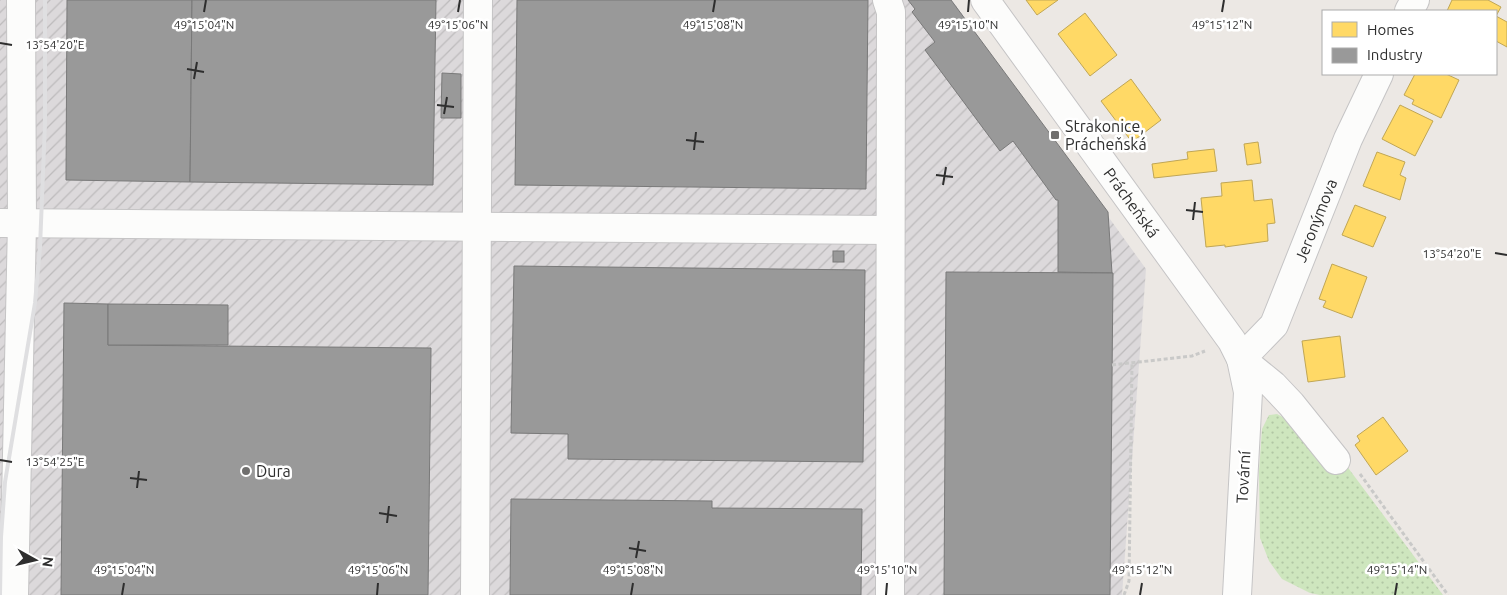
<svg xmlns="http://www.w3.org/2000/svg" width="1507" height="595" viewBox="0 0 1507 595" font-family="Ubuntu,sans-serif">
  <defs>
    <pattern id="industrial-furrows" width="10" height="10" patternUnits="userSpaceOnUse" patternTransform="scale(1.25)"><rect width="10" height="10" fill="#dcd9db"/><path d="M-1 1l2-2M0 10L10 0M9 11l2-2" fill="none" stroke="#bdbbbc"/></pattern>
    <pattern id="grass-dots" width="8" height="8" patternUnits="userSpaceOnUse" patternTransform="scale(1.25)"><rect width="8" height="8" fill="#cee6be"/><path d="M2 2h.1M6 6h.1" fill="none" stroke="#b1c6a4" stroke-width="1.8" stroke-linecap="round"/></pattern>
  </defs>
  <rect width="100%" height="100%" fill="#ece8e4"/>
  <polygon fill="url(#industrial-furrows)" points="0,0 952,0 1146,269 1122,595 0,595"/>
  <polygon fill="url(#grass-dots)" points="1277,414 1297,425 1343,461 1443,595 1320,595 1310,593 1282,579 1269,561 1260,538 1259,472 1262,429 1269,415"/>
  <g fill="#ffd966" stroke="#c0a655">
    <polygon points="1026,0 1058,0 1037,15"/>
    <polygon points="1452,0 1488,0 1501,7 1496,16 1507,22 1507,47 1496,41 1496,11 1447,11"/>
    <polygon points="1085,13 1117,55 1090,76 1058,34"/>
    <polygon points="1415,74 1446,74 1459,80 1441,118 1412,104 1414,100 1404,95"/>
    <polygon points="1131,79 1161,120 1132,142 1101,101"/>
    <polygon points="1400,105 1433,121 1415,156 1382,139"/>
    <polygon points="1258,142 1261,163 1247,165 1244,144"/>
    <polygon points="1214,149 1217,171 1154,178 1152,164 1188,159 1187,152"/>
    <polygon points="1377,152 1405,162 1400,175 1406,178 1400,200 1363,186"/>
    <polygon points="1252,180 1254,201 1272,199 1275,223 1267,224 1268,241 1225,247 1225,245 1206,247 1201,198 1222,196 1221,183"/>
    <polygon points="1355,205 1386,217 1373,247 1342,235"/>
    <polygon points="1332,264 1367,277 1352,318 1323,307 1326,301 1319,299"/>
    <polygon points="1340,336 1345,377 1308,382 1302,341"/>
    <polygon points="1383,417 1408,451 1376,475 1355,445 1360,441 1357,436"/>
  </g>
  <g fill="#999" stroke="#797979">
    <polygon points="67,0 192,0 190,182 66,180"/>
    <polygon points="192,0 436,0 433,185 190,182"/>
    <polygon points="517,0 868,0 866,189 515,185"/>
    <polygon points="908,0 951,0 1108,212 1112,273 1058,272 1058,200 1056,200 1013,141 1000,151 925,50 935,42 912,12 915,9"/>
    <polygon points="442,73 461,74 461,118 441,118"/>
    <rect x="833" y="251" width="11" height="11"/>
    <polygon points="514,266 865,270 863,462 568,459 568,434 511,433"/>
    <polygon points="946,272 1113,273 1110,595 944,595"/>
    <polygon points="64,303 108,304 108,345 431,348 428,595 61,595"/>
    <polygon points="108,304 228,305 228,345 108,345"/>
    <polygon points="511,499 712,501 712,508 862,509 861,595 510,595"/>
  </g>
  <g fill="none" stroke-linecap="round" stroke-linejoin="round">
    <defs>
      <g id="minor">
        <polyline points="887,0 891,12 890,595"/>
        <path id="s1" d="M985 0 1232 341 1241 359 1248 392 1237 595"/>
        <polyline points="1409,11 1415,0"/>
        <polyline points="0,223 890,230"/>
        <path id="s2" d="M1241 359 1274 325 1348 139 1379 74"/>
        <polyline points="1241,359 1273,385 1291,404 1336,460"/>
        <polyline points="14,595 22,223 21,0"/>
        <polyline points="475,595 478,0"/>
      </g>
    </defs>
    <use href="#minor" stroke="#c5c4c5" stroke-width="30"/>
    <g stroke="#c9c9c8" stroke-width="3" stroke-dasharray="4 2.5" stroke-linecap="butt">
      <polyline points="1112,365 1192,356 1205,351"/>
      <polyline points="1360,474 1448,595"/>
      <polyline points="1124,595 1129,581 1132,363"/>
    </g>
    <use href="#minor" stroke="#fcfcfb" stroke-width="28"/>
    <polyline stroke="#dfdfe1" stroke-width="4" points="0,595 1,537 5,482 35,303 40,247 45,124 45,0"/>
  </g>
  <path fill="none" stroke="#2e2e2e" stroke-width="2" d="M204 12 206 0M458 12 460 0M713 12 715 0M968 12 969 0M1222 12 1224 0M0 43 12 45M187 69 204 72M194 79 197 62M437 105 454 107M444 114 447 97M686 140 704 142M694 150 696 132M936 175 953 177M943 185 946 167M1186 210 1203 212M1193 220 1195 202M1495 253 1507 255M0 460 12 462M130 478 147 480M137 488 139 471M379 513 397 516M387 523 389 506M629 548 646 551M636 558 639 541M122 595 124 583M377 595 378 583M631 595 633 583M886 595 887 583M1140 595 1142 583M1395 595 1397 583"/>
  <g fill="#706f6e" stroke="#fff" stroke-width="2">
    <rect x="1050" y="130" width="10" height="10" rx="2.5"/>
    <circle cx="246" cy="471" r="5"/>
  </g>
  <g text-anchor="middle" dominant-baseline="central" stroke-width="5" stroke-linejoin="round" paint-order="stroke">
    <g font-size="16" fill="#2e2e2e" stroke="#fff" text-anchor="start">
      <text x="1065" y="126">Strakonice,<tspan x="1065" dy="18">Prácheňská</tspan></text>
      <text x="256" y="471">Dura</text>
    </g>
    <g font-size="16" fill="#2e2e2e" stroke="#fff">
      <text stroke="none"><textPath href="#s1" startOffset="250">Prácheňská</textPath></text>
      <text stroke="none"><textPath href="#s2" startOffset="160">Jeronýmova</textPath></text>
      <text transform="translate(1243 477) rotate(-87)">Tovární</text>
    </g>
  </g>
  <g font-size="12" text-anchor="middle" fill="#2e2e2e" stroke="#fff" stroke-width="5" stroke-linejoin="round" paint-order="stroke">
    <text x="204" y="29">49°15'04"N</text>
    <text x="458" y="29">49°15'06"N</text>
    <text x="713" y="29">49°15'08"N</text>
    <text x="968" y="29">49°15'10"N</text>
    <text x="1222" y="29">49°15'12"N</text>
    <text x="55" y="49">13°54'20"E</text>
    <text x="1452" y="258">13°54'20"E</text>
    <text x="55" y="466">13°54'25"E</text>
    <text x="124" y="574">49°15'04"N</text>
    <text x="378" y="574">49°15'06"N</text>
    <text x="633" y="574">49°15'08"N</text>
    <text x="887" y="574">49°15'10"N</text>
    <text x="1142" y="574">49°15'12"N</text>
    <text x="1397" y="574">49°15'14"N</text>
  </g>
  <rect x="1322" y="10" width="175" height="65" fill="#ffffff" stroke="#ababab"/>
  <rect x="1332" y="22" width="25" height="15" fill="#ffd966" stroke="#ababab"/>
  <text x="1367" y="35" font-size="15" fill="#2e2e2e">Homes</text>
  <rect x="1332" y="48" width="25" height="15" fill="#999999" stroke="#ababab"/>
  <text x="1367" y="60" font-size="15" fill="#2e2e2e">Industry</text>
  <g transform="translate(35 560) rotate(98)" stroke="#ffffff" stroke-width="4" paint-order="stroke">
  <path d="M0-4L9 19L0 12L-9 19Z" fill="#2e2e2e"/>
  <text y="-8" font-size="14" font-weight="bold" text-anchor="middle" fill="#2e2e2e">N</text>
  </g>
</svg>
